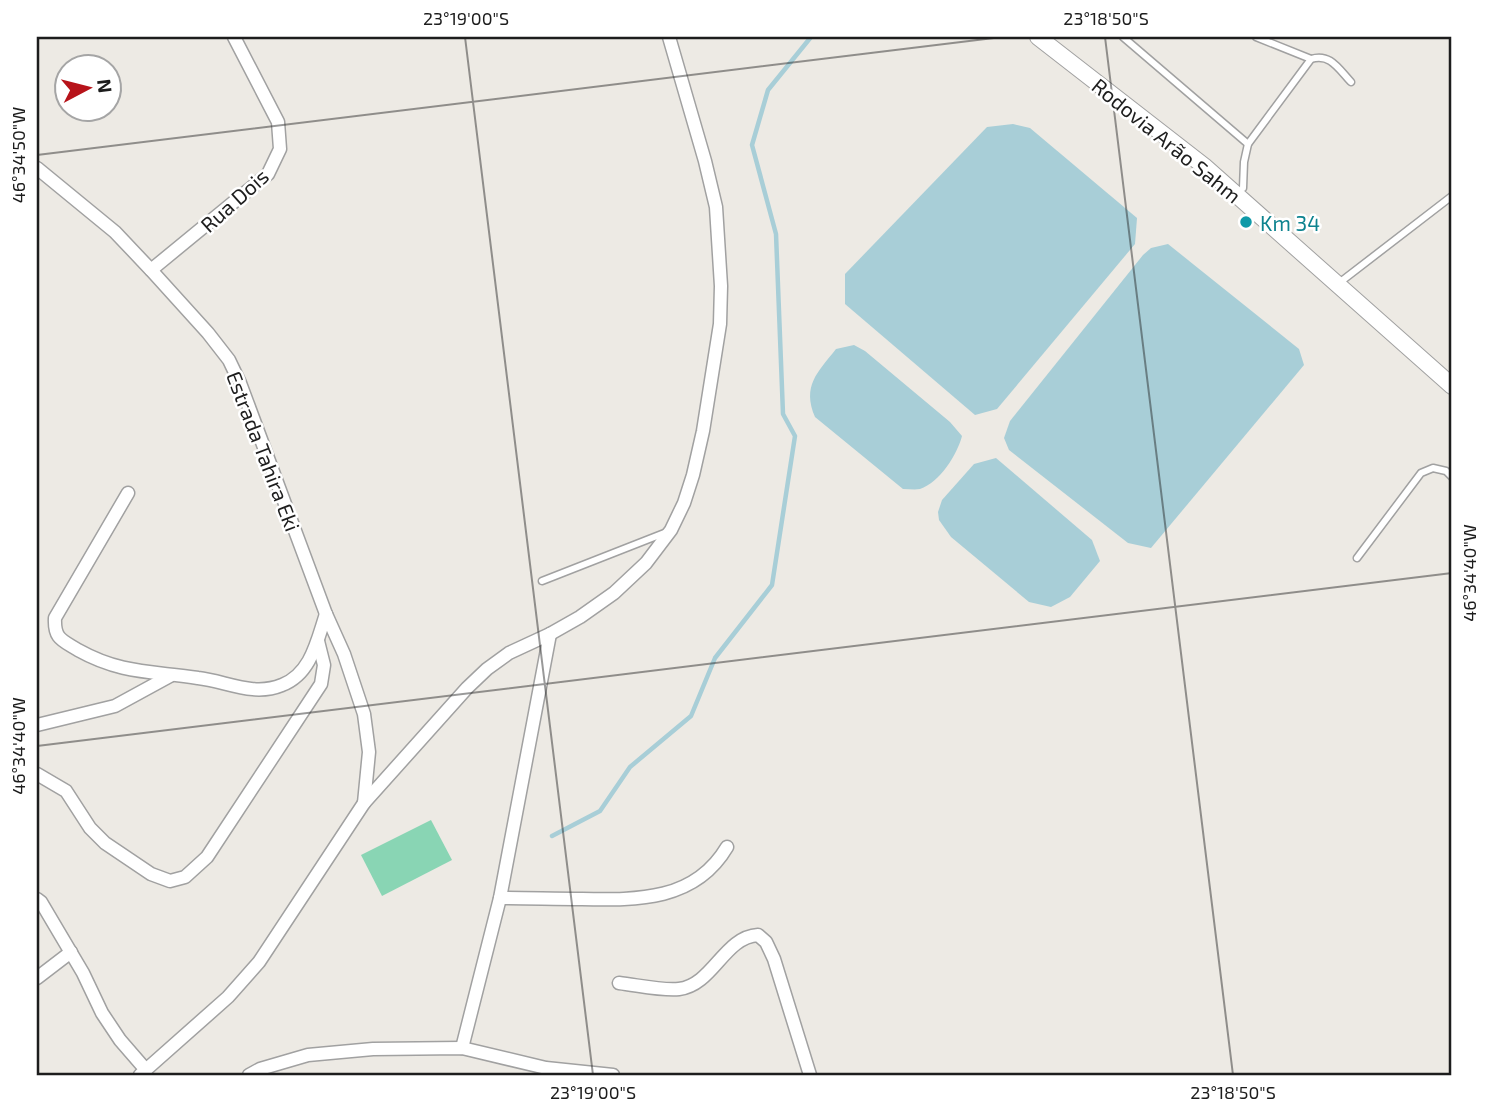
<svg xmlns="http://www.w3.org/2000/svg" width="1489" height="1112" viewBox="0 0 1489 1112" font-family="'Exo 2',sans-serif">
  <rect width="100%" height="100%" fill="#edeae4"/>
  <polygon fill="#89d5b4" points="431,820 452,860 382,896 361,855"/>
  <g fill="#a8ced7">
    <polygon points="1013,124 1030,128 1137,218 1135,244 997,409 975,415 845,304 845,274 987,127"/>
    <polygon points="1168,244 1299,349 1304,365 1151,548 1128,543 1009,450 1004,438 1010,421 1143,255 1151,248"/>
    <path d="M854 345 865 351 950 422 962 436C957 455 940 482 920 489 915 490 909 489 903 489L815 417C802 386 817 373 836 349Z"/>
    <polygon points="996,458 1092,540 1100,561 1070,597 1051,607 1029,602 951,537 939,520 938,512 942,500 974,464"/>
  </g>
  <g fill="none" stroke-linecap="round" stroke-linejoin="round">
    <polyline stroke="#a8ced7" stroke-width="4.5" points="552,836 600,811 630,767 691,716 715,658 772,585 795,436 783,414 776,234 752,145 768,90 811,37"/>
    <defs>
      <g id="service">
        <polyline points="1123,37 1248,144"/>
        <polyline points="1256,37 1311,59"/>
        <path d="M1243 188 1244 162 1248 144 1311 59C1330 53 1338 68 1351 82"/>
        <polyline points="1339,283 1452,196"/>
        <polyline points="1357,558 1421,473 1433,468 1446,471 1452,477"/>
        <polyline points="542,581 667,532"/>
      </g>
      <g id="minor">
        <polyline points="37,168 115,232 151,270 208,333 229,360 240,383 326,614 344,654 364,714 369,752 364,803"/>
        <polyline points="151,270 268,174 280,149 278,122 234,37"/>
        <path d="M128 493 55 618C54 639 62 640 78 650 121 674 152 671 198 678 226 681 253 697 282 685 311 674 317 641 326 614"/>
        <polyline points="37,725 115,706 170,676"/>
        <polyline points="37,774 66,791 90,828 105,843 151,874 170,881 185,877 207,857 321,684 324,665 318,641"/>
        <path d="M500 898C528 898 555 899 582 899 638 900 695 901 727 847"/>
        <polyline points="37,899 41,902 83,973 102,1013 120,1040 146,1070"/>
        <polyline points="37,978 71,952"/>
        <path d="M619 983C637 985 663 991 679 989 713 985 724 937 758 935L766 942 774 959 810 1075"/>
        <polyline points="462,1048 500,898 550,634"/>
        <polyline points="140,1075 228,997 259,962 364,803 467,688 487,669 509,653 550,634 580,617 614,593 646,563 671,530 684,503 693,475 703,431 720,324 721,286 716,207 705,161 669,37"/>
        <polyline points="249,1075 260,1069 308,1055 373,1049 462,1048 546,1068 613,1075"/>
      </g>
      <polyline id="tertiary" points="1038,37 1204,166 1452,386"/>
    </defs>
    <use href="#service" stroke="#a1a1a1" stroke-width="9"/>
    <use href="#minor" stroke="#a1a1a1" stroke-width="15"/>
    <use href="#tertiary" stroke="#a1a1a1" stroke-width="18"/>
    <use href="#service" stroke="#fff" stroke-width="6"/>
    <use href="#minor" stroke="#fff" stroke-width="12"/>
    <use href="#tertiary" stroke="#fff" stroke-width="16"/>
  </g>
  <path fill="none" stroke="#1d1d1d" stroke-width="2" stroke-opacity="0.45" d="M465 37 593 1075M1105 37 1233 1075M37 155 1002 37M37 746 1452 573"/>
  <circle fill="#0f9aa8" stroke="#fff" stroke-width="2.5" cx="1246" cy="222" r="7"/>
  <g text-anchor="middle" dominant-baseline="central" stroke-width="5" stroke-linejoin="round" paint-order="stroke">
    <g font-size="21" fill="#1d1d1d" stroke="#fff">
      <text transform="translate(1167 140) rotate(39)">Rodovia Arão Sahm</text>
      <text transform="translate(234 200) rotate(-42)">Rua Dois</text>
      <text transform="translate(264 451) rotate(69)">Estrada Tahira Eki</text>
    </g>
    <g font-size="21" fill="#0d838f" stroke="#fff" text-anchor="start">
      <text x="1260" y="222">Km 34</text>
    </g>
  </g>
  <rect width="1489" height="1112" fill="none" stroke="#ffffff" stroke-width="77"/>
  <g transform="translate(88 88) rotate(83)"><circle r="33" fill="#ffffff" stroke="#a5a5a5" stroke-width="2"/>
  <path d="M0-5L12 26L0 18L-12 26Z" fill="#b7131a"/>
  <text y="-10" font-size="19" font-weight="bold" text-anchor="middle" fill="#1d1d1d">N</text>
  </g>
  <rect x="38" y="38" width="1412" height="1036" fill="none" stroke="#1d1d1d" stroke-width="2.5"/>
  <g font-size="18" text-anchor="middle" fill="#1d1d1d">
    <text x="466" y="25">23°19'00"S</text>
    <text x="1106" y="25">23°18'50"S</text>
    <text transform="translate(19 155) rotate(-90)" y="6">46°34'50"W</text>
    <text transform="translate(1470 573) rotate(-90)" y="6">46°34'40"W</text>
    <text transform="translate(19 746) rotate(-90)" y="6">46°34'40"W</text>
    <text x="593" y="1099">23°19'00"S</text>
    <text x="1233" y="1099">23°18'50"S</text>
  </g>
</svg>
